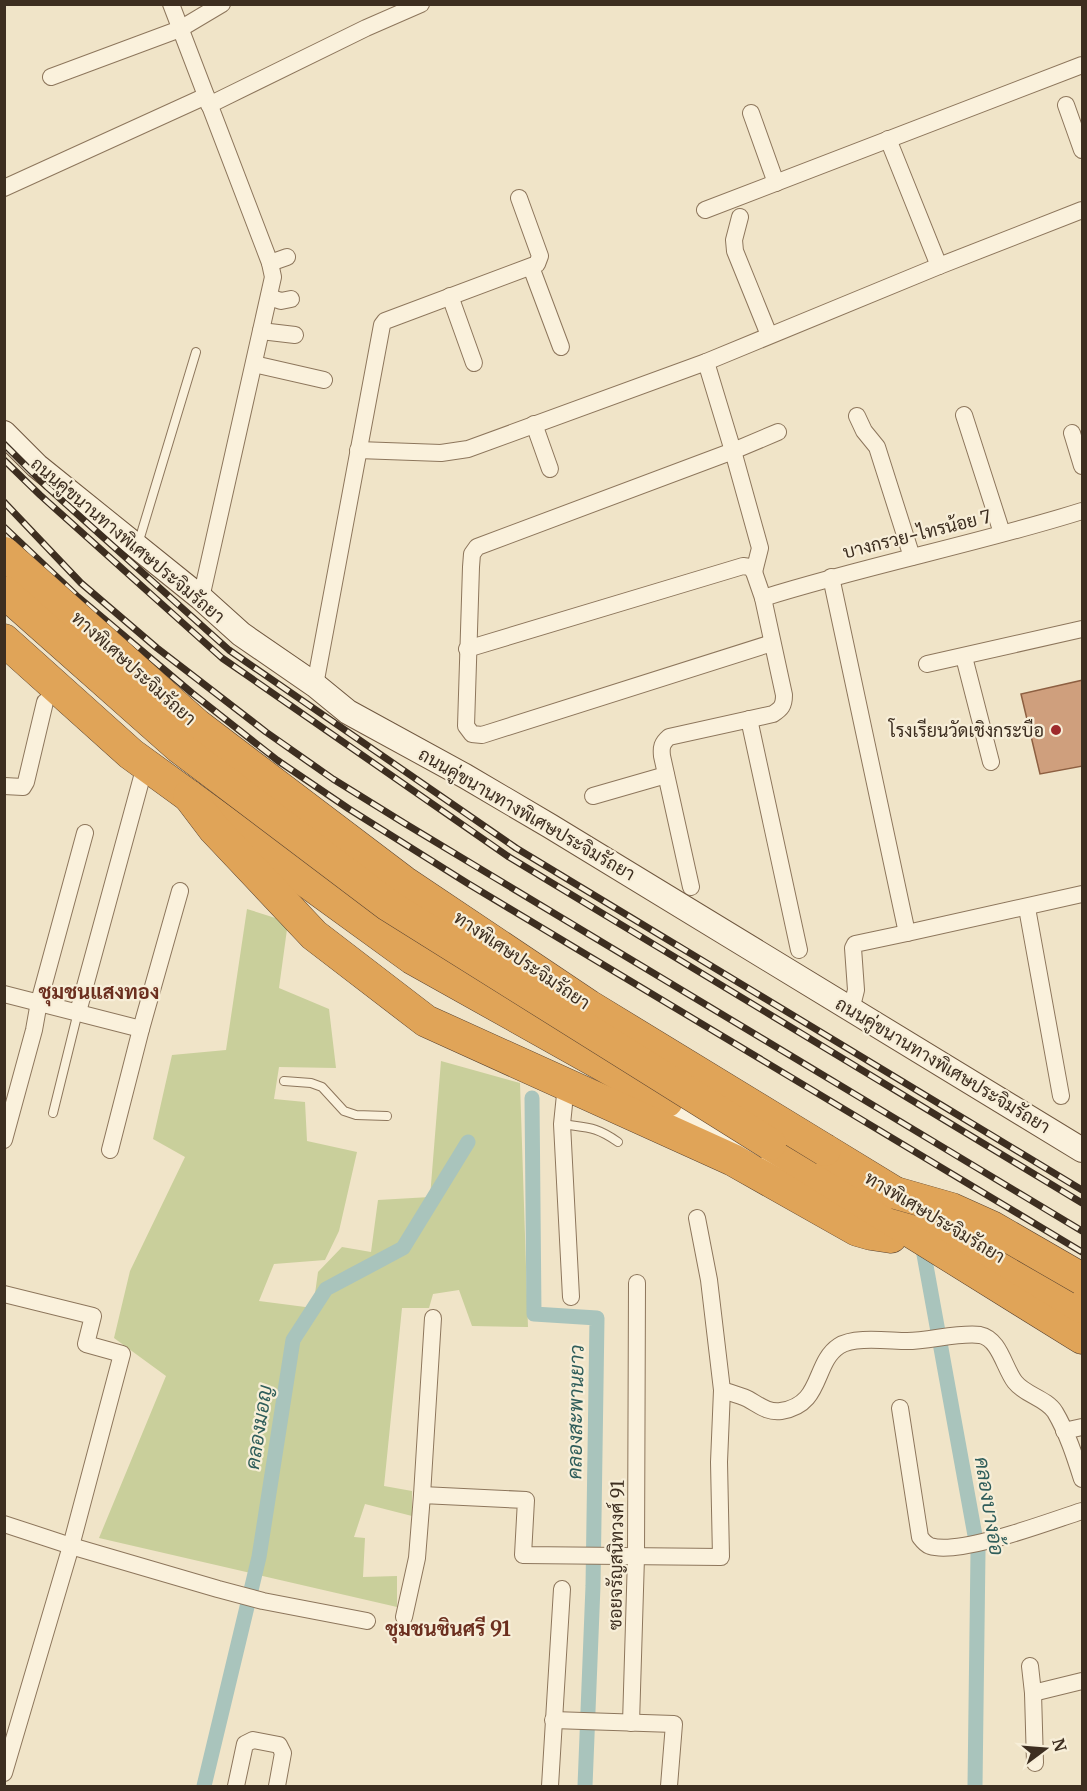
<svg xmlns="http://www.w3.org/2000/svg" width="1087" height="1791" viewBox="0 0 1087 1791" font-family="Merriweather,Sarabun,serif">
  <rect width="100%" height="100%" fill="#f0e4c8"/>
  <polygon fill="#c9cf9b" points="247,909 288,922 279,988 329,1009 336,1068 279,1067 274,1099 305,1102 307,1141 357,1152 339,1231 325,1260 274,1264 259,1301 313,1308 318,1272 342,1247 371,1252 378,1200 430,1197 441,1061 520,1083 528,1327 472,1326 459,1290 433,1294 429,1308 402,1308 384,1486 412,1491 412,1516 365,1504 354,1537 365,1538 363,1577 397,1576 397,1607 99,1538 166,1376 114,1338 130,1271 185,1157 153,1139 172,1055 226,1050"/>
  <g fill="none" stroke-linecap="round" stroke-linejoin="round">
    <g stroke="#a9c4bc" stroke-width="15">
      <polyline points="532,1098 534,1314 597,1318 593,1586 585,1786"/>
      <polyline points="921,1238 978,1552 975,1786"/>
      <polyline points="204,1786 259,1557 293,1340 326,1289 403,1248 468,1142"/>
    </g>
  </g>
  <polygon fill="#cf9f7d" stroke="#8d5f41" stroke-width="1.5" points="1083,680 1083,766 1040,774 1021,694"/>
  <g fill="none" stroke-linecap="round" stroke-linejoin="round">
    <defs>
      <g id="lane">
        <polyline points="138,544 196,352"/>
        <polyline points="284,1081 311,1083 322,1087 344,1111 356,1115 387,1116"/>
        <polyline points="53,1113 78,1012"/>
        <path d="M562 1124C588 1128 595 1126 618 1142"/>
      </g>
      <g id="street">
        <polyline points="171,4 270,263 273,277 201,598"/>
        <polyline points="51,77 180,29 222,4"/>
        <polyline points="209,105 366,28 421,4"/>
        <polyline points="1066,105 1082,150"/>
        <polyline points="751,113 776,183"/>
        <polyline points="888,139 939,266"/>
        <polyline points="4,188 206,96"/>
        <polyline points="705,210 1082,65"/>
        <polyline points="740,217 734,240 735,251 769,335"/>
        <polyline points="270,263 287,257"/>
        <polyline points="531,267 561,347"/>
        <polyline points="450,296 474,363"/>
        <polyline points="269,297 281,301 291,299"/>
        <polyline points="261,331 295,335"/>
        <polyline points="706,362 733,451 778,432"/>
        <polyline points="254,364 324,380"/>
        <polyline points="964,415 1002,533"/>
        <polyline points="857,416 864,431 877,447 912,557"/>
        <polyline points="534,424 550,469"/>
        <polyline points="1072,433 1082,466"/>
        <polyline points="358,450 441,453 468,449 706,362 939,266 1082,210"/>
        <polyline points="754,572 760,548 733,451 477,547 472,554 471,567 466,726 472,734 482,735 772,643"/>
        <polyline points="831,577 907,933 1082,894"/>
        <path d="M763 598C868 565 977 544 1082 511"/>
        <path d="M467 649 743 566 750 567 754 572 763 598 784 695C784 706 781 709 773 714L669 737C662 743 661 747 662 756L691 887"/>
        <polyline points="964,657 991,762"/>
        <polyline points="927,664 1082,629"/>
        <polyline points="315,685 382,325 385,321 537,264 540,256 519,198"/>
        <polyline points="749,719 799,950"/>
        <polyline points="4,786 23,787 26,782 45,702"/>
        <polyline points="593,796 666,775"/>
        <polyline points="1027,908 1061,1096"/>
        <polyline points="4,994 141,1029"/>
        <polyline points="851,1010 856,990 853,948 855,944 907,933"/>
        <polyline points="78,1012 143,773"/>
        <polyline points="566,1085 562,1124 571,1297"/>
        <polyline points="4,1140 34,1030 39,1002 85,833"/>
        <polyline points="110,1150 141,1029 180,891"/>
        <polyline points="4,1294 93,1316 86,1344 122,1354 71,1546 4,1773"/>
        <path d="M722 1390C731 1393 739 1395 748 1399 759 1405 768 1413 781 1411 823 1405 813 1363 839 1346 854 1336 889 1341 907 1341 929 1341 960 1332 980 1335 1000 1339 1004 1368 1015 1382 1025 1395 1046 1398 1055 1412 1067 1432 1075 1457 1082 1479"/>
        <path d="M900 1408 920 1537C923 1541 925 1544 930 1546 960 1556 1050 1521 1082 1511"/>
        <polyline points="1064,1431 1082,1427"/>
        <polyline points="422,1495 433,1318"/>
        <polyline points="4,1524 71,1546 218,1589 263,1601 367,1621"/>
        <polyline points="404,1617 417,1558 422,1495 526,1500 523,1555 721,1557 719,1462 722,1390 709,1280 697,1218"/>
        <polyline points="1030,1666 1033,1693 1082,1681"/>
        <polyline points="1033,1693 1035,1763"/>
        <polyline points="553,1720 674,1724 669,1786"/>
        <polyline points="631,1723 636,1557 637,1283"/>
        <polyline points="236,1786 245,1744 253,1740 279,1745 283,1753 277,1786"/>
        <polyline points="550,1786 562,1589"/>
      </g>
      <g id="secondary">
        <polyline points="4,433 37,466 201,598 241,634 315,685 348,712 465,776 550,826 1082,1150"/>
        <polyline points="665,1083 667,1101 787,1173"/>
      </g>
      <g id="highway">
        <polyline points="4,640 131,754 412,958 667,1101"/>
        <polyline points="189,796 214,829 314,935 426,1021 733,1160 857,1230 871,1234 891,1237"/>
        <polyline points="770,1144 1082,1338"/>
        <polyline points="825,1150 1082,1307"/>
      </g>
    </defs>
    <use href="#lane" stroke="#8d765c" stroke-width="10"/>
    <use href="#street" stroke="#8d765c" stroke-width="18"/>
    <use href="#secondary" stroke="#6f573f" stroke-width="26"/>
    <use href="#highway" stroke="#5b4430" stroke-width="33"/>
    <use href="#lane" stroke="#faf1dc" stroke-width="8"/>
    <use href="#street" stroke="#faf1dc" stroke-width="16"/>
    <use href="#secondary" stroke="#faf1dc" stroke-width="24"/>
    <use href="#highway" stroke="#e0a458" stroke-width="32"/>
    <defs>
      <g id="rail">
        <polyline points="4,444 47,487 229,650 516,848 1082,1190"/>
        <polyline points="4,460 40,495 222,658 509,857 1082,1203"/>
        <polyline points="4,502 81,583 157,648 266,732 333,779 404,823 1082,1231"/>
        <polyline points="4,527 78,597 192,693 277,760 349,809 467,883 1082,1252"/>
      </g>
    </defs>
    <use href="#rail" stroke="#3d2e20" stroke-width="7"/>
    <use href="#rail" stroke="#f7eed8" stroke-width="4.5" stroke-dasharray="14" stroke-linecap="butt"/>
    <defs>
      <g id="highway-bridge">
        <polyline points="4,553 197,725 404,882 589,1006 825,1150"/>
        <polyline points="4,592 179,747 388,905 770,1144"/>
        <polyline points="896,1193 952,1209 992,1227 1082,1279"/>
      </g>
    </defs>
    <use href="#highway-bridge" stroke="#5b4430" stroke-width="33" stroke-linecap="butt"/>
    <use href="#highway-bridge" stroke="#e0a458" stroke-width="32"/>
  </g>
  <circle fill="#9e2a2b" stroke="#f7eed8" stroke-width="2" cx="1056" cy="730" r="6"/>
  <g text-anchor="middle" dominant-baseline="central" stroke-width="4.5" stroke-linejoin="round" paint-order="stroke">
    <g font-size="18" fill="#3d2e20" stroke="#f7eed8">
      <text transform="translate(917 534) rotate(-14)">บางกรวย-ไทรน้อย 7</text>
      <text transform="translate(128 540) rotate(40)">ถนนคู่ขนานทางพิเศษประจิมรัถยา</text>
      <text transform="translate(134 668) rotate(42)">ทางพิเศษประจิมรัถยา</text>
      <text transform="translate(527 814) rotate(30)">ถนนคู่ขนานทางพิเศษประจิมรัถยา</text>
      <text transform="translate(522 960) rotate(34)">ทางพิเศษประจิมรัถยา</text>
      <text transform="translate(943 1065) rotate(31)">ถนนคู่ขนานทางพิเศษประจิมรัถยา</text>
      <text transform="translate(935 1217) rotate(31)">ทางพิเศษประจิมรัถยา</text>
      <text transform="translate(616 1555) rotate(-89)">ซอยจรัญสนิทวงศ์ 91</text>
    </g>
    <g font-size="18" fill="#3d2e20" stroke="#f7eed8" text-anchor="end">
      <text x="1044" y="730">โรงเรียนวัดเชิงกระบือ</text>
    </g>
    <g font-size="20" font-weight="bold" fill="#6b2e1e" stroke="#f7eed8">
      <text x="99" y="991">ชุมชนแสงทอง</text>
      <text x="448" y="1628">ชุมชนชินศรี 91</text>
    </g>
    <g font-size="20" font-style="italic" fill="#2f5d5a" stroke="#f7eed8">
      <text transform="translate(575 1412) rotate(-89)">คลองสะพานยาว</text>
      <text transform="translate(258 1427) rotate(-81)">คลองมอญ</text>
      <text transform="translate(990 1506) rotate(81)">คลองบางอ้อ</text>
    </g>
  </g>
  <rect width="1087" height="1791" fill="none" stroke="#3d2e20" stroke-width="12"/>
  <g transform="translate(1045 1749) rotate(74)" stroke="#f7eed8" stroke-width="4.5" paint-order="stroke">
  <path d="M0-4.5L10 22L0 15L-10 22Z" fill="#3d2e20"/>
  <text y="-9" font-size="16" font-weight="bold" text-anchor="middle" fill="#3d2e20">N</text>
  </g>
</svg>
